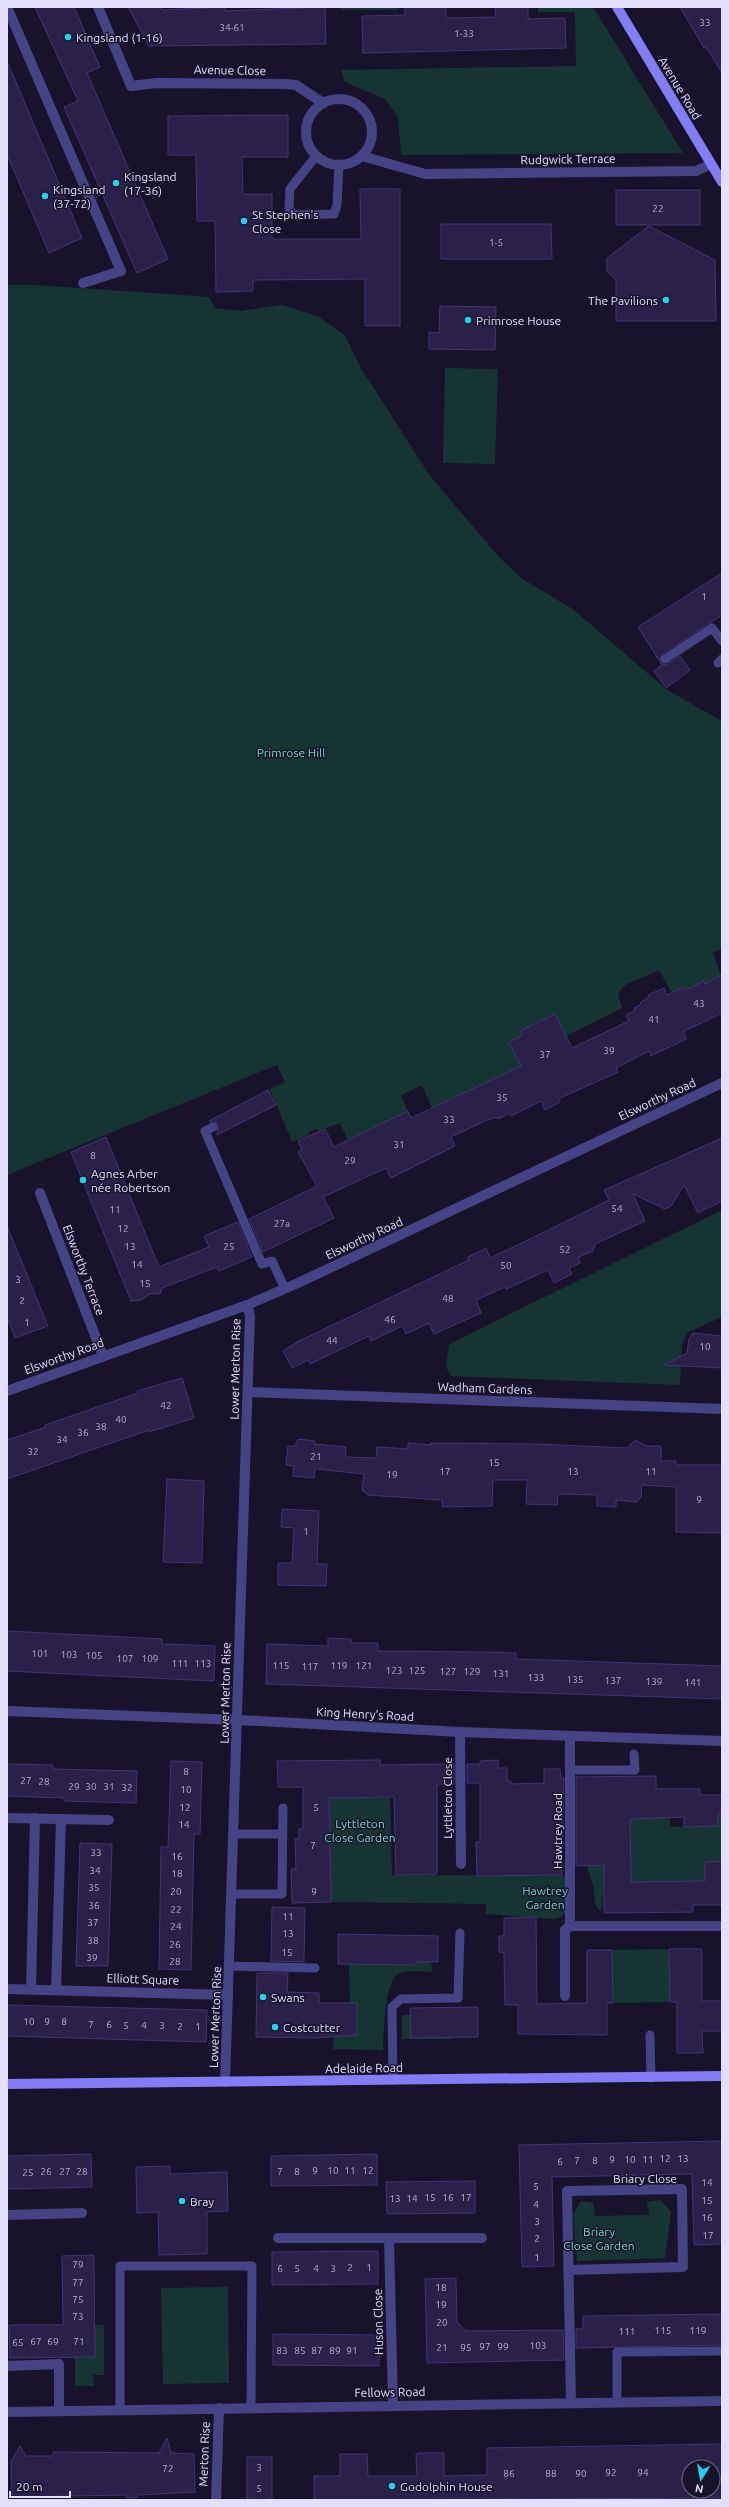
<svg xmlns="http://www.w3.org/2000/svg" width="729" height="2507" viewBox="0 0 729 2507" font-family="Ubuntu,sans-serif">
  <rect width="100%" height="100%" fill="#18132b"/>
  <g fill="#173434">
    <rect x="341" y="7" width="58" height="3"/>
    <polygon points="538,7 593,7 683,153 401,155 398,118 385,99 345,82 341,70 576,66 575,12 538,12"/>
    <polygon points="7,285 37,285 209,297 215,308 241,311 282,305 317,316 345,335 359,365 430,476 499,557 521,578 574,610 667,690 722,721 722,949 713,953 721,976 705,984 704,981 686,990 684,987 672,993 659,970 625,985 618,994 622,1008 566,1036 554,1014 520,1031 522,1036 510,1042 521,1066 432,1108 422,1085 401,1095 408,1111 348,1140 340,1123 318,1131 317,1129 308,1132 309,1135 292,1142 270,1089 285,1082 277,1065 7,1175"/>
    <polygon points="445,368 498,369 495,464 443,463"/>
    <polygon points="722,1210 722,1317 688,1332 682,1344 680,1385 451,1376 446,1367 449,1344"/>
    <polygon points="669,1789 670,1827 718,1826 718,1813 722,1813 722,1861 705,1862 705,1881 604,1883 601,1911 596,1907 593,1886 587,1866 630,1865 611,1831"/>
    <polygon points="329,1798 390,1798 392,1875 565,1876 568,1911 561,1917 554,1919 486,1914 486,1904 331,1902"/>
    <polygon points="669,1949 670,2002 613,2003 612,1950"/>
    <path d="M416 1962H428L432 1965V1972C422 1972 406 1969 398 1974 384 1983 384 2033 383 2050L333 2049 334 2036 357 2035V2004L350 2003 349 1964Z"/>
    <polygon points="402,2015 413,2015 452,2029 452,2039 402,2039"/>
    <polygon points="661,2200 671,2212 665,2258 577,2261 573,2215 581,2201 593,2203 595,2216 649,2215 647,2202"/>
    <polygon points="228,2287 229,2383 163,2384 161,2288"/>
    <polygon points="94,2325 104,2325 104,2375 93,2375 94,2386 75,2386 75,2357 95,2357"/>
  </g>
  <g fill="#2a204a" stroke="#423475" fill-rule="evenodd">
    <polygon points="35,7 74,7 100,67 87,73 168,259 137,273 64,107 78,101"/>
    <polygon points="128,7 161,7 162,10 225,7 225,11 325,7 326,44 149,46"/>
    <polygon points="405,7 446,7 446,18 496,17 495,7 528,7 528,19 565,18 566,48 363,53 362,16 405,15"/>
    <polygon points="680,7 722,7 722,73 706,47 704,48"/>
    <polygon points="7,61 82,238 49,253 7,154"/>
    <polygon points="288,115 288,157 242,157 243,194 272,194 272,239 361,239 360,189 400,189 400,326 365,326 365,279 253,280 253,291 216,292 215,221 197,221 196,155 168,155 168,116"/>
    <rect x="616" y="190" width="84" height="35"/>
    <polygon points="441,224 551,224 552,259 441,259"/>
    <polygon points="649,226 715,260 716,321 616,321 616,280 607,271 607,258"/>
    <polygon points="440,306 496,307 495,350 429,349 429,332 439,333"/>
    <polygon points="722,573 722,615 662,654 660,662 638,627"/>
    <polygon points="680,656 690,670 666,688 654,671 662,665 660,663 666,665"/>
    <polygon points="722,975 722,1013 683,1032 686,1039 651,1056 649,1051 616,1068 618,1072 558,1099 560,1102 545,1110 541,1101 511,1116 510,1113 498,1119 497,1117 487,1120 451,1137 455,1146 391,1178 386,1168 323,1197 334,1218 263,1252 249,1219 317,1186 298,1152 302,1150 298,1141 325,1129 334,1147 408,1111 411,1118 521,1066 509,1042 522,1036 520,1031 555,1014 572,1048 629,1021 626,1015 635,1010 634,1008 640,1005 641,1002 649,997 648,995 664,988 667,995 684,987 686,990 704,981 705,984"/>
    <polygon points="268,1090 276,1105 217,1135 218,1124 209,1121"/>
    <polygon points="106,1137 159,1267 209,1247 204,1236 238,1222 252,1257 219,1271 217,1267 162,1288 160,1294 150,1294 141,1300 131,1301 71,1152"/>
    <polygon points="722,1138 722,1201 698,1213 684,1185 671,1206 665,1209 633,1194 645,1221 595,1244 593,1251 578,1257 580,1263 569,1268 572,1274 554,1283 548,1270 506,1289 505,1287 476,1300 481,1313 434,1334 429,1323 406,1334 402,1326 371,1341 369,1336 310,1364 308,1360 292,1368 283,1351 299,1341 469,1260 468,1257 486,1248 490,1258 528,1240 609,1200 604,1190"/>
    <polygon points="7,1226 48,1326 15,1338 7,1317"/>
    <polygon points="693,1333 722,1336 722,1368 664,1365 687,1353 689,1339"/>
    <polygon points="182,1378 194,1418 149,1432 149,1430 7,1479 7,1440 46,1427 45,1425 138,1393 137,1391"/>
    <polygon points="298,1439 315,1441 314,1444 346,1447 345,1457 376,1458 377,1447 408,1449 408,1443 430,1445 431,1443 536,1444 627,1448 635,1440 646,1446 661,1446 661,1461 676,1461 676,1465 722,1465 722,1533 676,1532 676,1487 642,1485 641,1497 636,1502 616,1500 616,1507 597,1506 597,1495 558,1494 557,1505 526,1504 527,1480 493,1480 492,1506 442,1507 442,1500 368,1495 362,1490 364,1474 315,1469 314,1478 293,1476 294,1466 286,1465 288,1446 295,1446"/>
    <polygon points="167,1479 204,1481 202,1563 163,1562"/>
    <polygon points="282,1509 319,1511 317,1564 327,1564 326,1586 278,1585 278,1563 292,1563 294,1528 281,1527"/>
    <polygon points="7,1631 162,1639 162,1644 215,1646 214,1681 7,1671"/>
    <polygon points="328,1638 351,1639 351,1643 378,1643 378,1651 484,1652 516,1653 516,1659 722,1666 722,1699 266,1684 267,1644 328,1646"/>
    <polygon points="380,1760 380,1765 454,1764 454,1784 437,1784 437,1874 396,1875 394,1797 329,1798 331,1902 292,1903 291,1869 296,1869 295,1839 299,1839 299,1829 303,1829 303,1787 278,1787 277,1761"/>
    <polygon points="498,1760 498,1768 507,1768 507,1781 511,1781 511,1784 544,1783 544,1769 560,1769 561,1778 564,1778 562,1875 477,1876 476,1842 480,1842 480,1783 467,1783 467,1764 480,1764 480,1761"/>
    <polygon points="171,1761 202,1762 200,1834 194,1834 191,1970 159,1969 161,1847 168,1847"/>
    <polygon points="7,1764 53,1765 53,1769 137,1771 136,1803 64,1801 64,1798 7,1796"/>
    <polygon points="656,1776 656,1789 700,1789 700,1795 722,1795 722,1813 718,1813 718,1826 684,1827 684,1817 630,1819 631,1882 705,1881 705,1862 722,1861 722,1905 693,1905 693,1912 604,1913 604,1865 576,1866 576,1777"/>
    <polygon points="80,1843 112,1844 108,1966 76,1966"/>
    <polygon points="272,1907 305,1908 304,1962 271,1961"/>
    <polygon points="536,1917 537,2004 587,2003 587,1950 612,1950 613,2003 607,2003 607,2035 518,2034 518,2005 505,2005 504,1953 499,1952 499,1936 504,1936 504,1918"/>
    <polygon points="338,1934 438,1936 438,1962 416,1962 416,1965 338,1964"/>
    <polygon points="669,1949 702,1949 702,2001 722,2001 722,2031 702,2031 703,2053 677,2053 677,2002 670,2002"/>
    <polygon points="257,1973 288,1973 287,1992 319,1993 319,2003 357,2003 357,2035 316,2038 256,2037"/>
    <polygon points="7,2005 207,2010 206,2042 7,2036"/>
    <polygon points="478,2007 478,2037 411,2038 410,2008"/>
    <polygon points="722,2141 722,2244 694,2245 692,2174 552,2177 554,2266 522,2267 519,2145"/>
    <polygon points="91,2154 92,2187 7,2189 7,2156"/>
    <polygon points="377,2154 377,2185 271,2186 271,2156"/>
    <polygon points="170,2166 170,2174 227,2172 228,2211 207,2212 207,2254 159,2255 158,2212 137,2213 136,2167"/>
    <polygon points="475,2181 475,2213 387,2214 386,2182"/>
    <polygon points="378,2251 378,2284 272,2285 272,2252"/>
    <polygon points="94,2255 95,2357 10,2358 9,2325 63,2325 62,2256"/>
    <polygon points="456,2278 457,2322 466,2331 563,2330 564,2360 427,2363 425,2279"/>
    <polygon points="722,2314 722,2345 576,2348 576,2329 583,2329 583,2316"/>
    <polygon points="273,2334 379,2335 379,2366 273,2365"/>
    <polygon points="167,2438 171,2453 194,2454 195,2492 138,2495 136,2498 126,2498 125,2495 12,2497 11,2462 20,2446 26,2456 52,2456 54,2452 159,2453"/>
    <path d="M722 2444V2498L314 2500V2476H340V2454H367L368 2476H417L416 2454 419 2453H444V2476L487 2475V2448ZM689 2467H713V2491H689Z"/>
    <rect x="247" y="2457" width="25" height="43"/>
  </g>
  <g fill="none" stroke-linecap="round" stroke-linejoin="round">
    <g stroke="#464286" stroke-width="9">
      <polyline points="316,156 290,189 289,208 293,215 334,214 337,205 339,164"/>
      <polyline points="665,659 712,628 722,641"/>
      <polyline points="718,663 722,659"/>
      <polyline points="213,1127 205,1131 262,1264 272,1261 285,1289"/>
      <polyline points="570,1770 635,1770 634,1754"/>
      <polyline points="234,1834 282,1834"/>
      <polyline points="232,1894 282,1894 283,1808"/>
      <polyline points="229,1966 315,1968"/>
      <polyline points="650,2035 651,2078"/>
      <polyline points="393,2080 392,2007 401,1999 458,1998 460,1933"/>
      <polyline points="617,2402 617,2352 722,2351"/>
      <polyline points="120,2410 120,2266 252,2266 251,2408"/>
    </g>
    <g stroke="#464286" stroke-width="10">
      <polyline points="7,7 121,271 83,283"/>
      <polyline points="98,7 131,86 157,83 285,84 296,85 323,103"/>
      <circle cx="339" cy="132" r="33"/>
      <polyline points="362,156 425,174 696,171 711,164"/>
      <polyline points="40,1193 103,1356"/>
      <polyline points="7,1391 247,1305 298,1283 722,1083"/>
      <polyline points="248,1392 722,1409"/>
      <polyline points="7,1711 238,1720 460,1732 722,1741"/>
      <polyline points="460,1732 461,1864"/>
      <polyline points="7,1818 109,1820"/>
      <polyline points="570,1926 722,1926"/>
      <polyline points="7,1989 228,1995"/>
      <polyline points="31,1989 35,1818"/>
      <polyline points="56,1990 61,1819"/>
      <polyline points="565,1996 565,1930 570,1926 570,1736"/>
      <polyline points="225,2082 250,1316 247,1305"/>
      <polyline points="7,2215 82,2213"/>
      <polyline points="278,2238 482,2238"/>
      <polyline points="389,2239 393,2405"/>
      <polyline points="568,2270 683,2267 682,2189 567,2191 571,2403"/>
      <polyline points="7,2366 59,2364 59,2411"/>
      <polyline points="7,2412 722,2401"/>
      <polyline points="216,2500 219,2408"/>
    </g>
    <g stroke="#827df6" stroke-width="10">
      <polyline points="617,7 722,182"/>
      <polyline points="7,2084 722,2076"/>
    </g>
  </g>
  <g fill="#19d5ef" stroke="#18132b" stroke-width="1.5">
    <circle cx="68" cy="37" r="4"/>
    <circle cx="116" cy="183" r="4"/>
    <circle cx="45" cy="196" r="4"/>
    <circle cx="244" cy="221" r="4"/>
    <circle cx="666" cy="300" r="4"/>
    <circle cx="468" cy="320" r="4"/>
    <circle cx="83" cy="1180" r="4"/>
    <circle cx="263" cy="1997" r="4"/>
    <circle cx="275" cy="2027" r="4"/>
    <circle cx="182" cy="2201" r="4"/>
    <circle cx="392" cy="2486" r="4"/>
  </g>
  <g text-anchor="middle" dominant-baseline="central" stroke-width="3" stroke-linejoin="round" paint-order="stroke">
    <g font-size="10" fill="#b5afd0">
      <text x="705" y="22">33</text>
      <text x="232" y="27">34-61</text>
      <text x="464" y="33">1-33</text>
      <text x="658" y="208">22</text>
      <text x="496" y="242">1-5</text>
      <text x="704" y="596">1</text>
      <text x="699" y="1003">43</text>
      <text x="654" y="1019">41</text>
      <text x="609" y="1050">39</text>
      <text x="545" y="1054">37</text>
      <text x="502" y="1097">35</text>
      <text x="449" y="1119">33</text>
      <text x="399" y="1144">31</text>
      <text x="93" y="1155">8</text>
      <text x="350" y="1160">29</text>
      <text x="617" y="1208">54</text>
      <text x="115" y="1209">11</text>
      <text x="282" y="1223">27a</text>
      <text x="123" y="1228">12</text>
      <text x="130" y="1246">13</text>
      <text x="229" y="1246">25</text>
      <text x="565" y="1249">52</text>
      <text x="137" y="1264">14</text>
      <text x="506" y="1265">50</text>
      <text x="18" y="1279">3</text>
      <text x="145" y="1283">15</text>
      <text x="448" y="1298">48</text>
      <text x="22" y="1300">2</text>
      <text x="390" y="1319">46</text>
      <text x="27" y="1322">1</text>
      <text x="332" y="1340">44</text>
      <text x="705" y="1346">10</text>
      <text x="166" y="1405">42</text>
      <text x="121" y="1419">40</text>
      <text x="101" y="1426">38</text>
      <text x="83" y="1432">36</text>
      <text x="62" y="1439">34</text>
      <text x="33" y="1451">32</text>
      <text x="316" y="1456">21</text>
      <text x="494" y="1462">15</text>
      <text x="445" y="1471">17</text>
      <text x="573" y="1471">13</text>
      <text x="651" y="1471">11</text>
      <text x="392" y="1474">19</text>
      <text x="699" y="1499">9</text>
      <text x="306" y="1531">1</text>
      <text x="40" y="1653">101</text>
      <text x="69" y="1654">103</text>
      <text x="94" y="1655">105</text>
      <text x="125" y="1658">107</text>
      <text x="150" y="1658">109</text>
      <text x="180" y="1663">111</text>
      <text x="203" y="1663">113</text>
      <text x="281" y="1665">115</text>
      <text x="339" y="1665">119</text>
      <text x="364" y="1665">121</text>
      <text x="310" y="1666">117</text>
      <text x="394" y="1670">123</text>
      <text x="417" y="1670">125</text>
      <text x="448" y="1671">127</text>
      <text x="472" y="1671">129</text>
      <text x="501" y="1673">131</text>
      <text x="536" y="1677">133</text>
      <text x="575" y="1679">135</text>
      <text x="613" y="1680">137</text>
      <text x="654" y="1681">139</text>
      <text x="693" y="1682">141</text>
      <text x="186" y="1771">8</text>
      <text x="26" y="1780">27</text>
      <text x="44" y="1781">28</text>
      <text x="74" y="1786">29</text>
      <text x="91" y="1786">30</text>
      <text x="109" y="1786">31</text>
      <text x="127" y="1787">32</text>
      <text x="186" y="1789">10</text>
      <text x="185" y="1807">12</text>
      <text x="316" y="1807">5</text>
      <text x="184" y="1824">14</text>
      <text x="313" y="1845">7</text>
      <text x="96" y="1852">33</text>
      <text x="177" y="1856">16</text>
      <text x="95" y="1870">34</text>
      <text x="177" y="1873">18</text>
      <text x="94" y="1887">35</text>
      <text x="176" y="1891">20</text>
      <text x="314" y="1891">9</text>
      <text x="94" y="1905">36</text>
      <text x="176" y="1909">22</text>
      <text x="288" y="1916">11</text>
      <text x="93" y="1922">37</text>
      <text x="176" y="1926">24</text>
      <text x="288" y="1933">13</text>
      <text x="93" y="1940">38</text>
      <text x="175" y="1944">26</text>
      <text x="287" y="1952">15</text>
      <text x="92" y="1957">39</text>
      <text x="175" y="1961">28</text>
      <text x="29" y="2021">10</text>
      <text x="47" y="2021">9</text>
      <text x="64" y="2021">8</text>
      <text x="91" y="2024">7</text>
      <text x="109" y="2024">6</text>
      <text x="126" y="2025">5</text>
      <text x="144" y="2025">4</text>
      <text x="162" y="2025">3</text>
      <text x="180" y="2026">2</text>
      <text x="198" y="2026">1</text>
      <text x="665" y="2158">12</text>
      <text x="683" y="2158">13</text>
      <text x="612" y="2159">9</text>
      <text x="630" y="2159">10</text>
      <text x="648" y="2159">11</text>
      <text x="577" y="2160">7</text>
      <text x="595" y="2160">8</text>
      <text x="560" y="2161">6</text>
      <text x="315" y="2170">9</text>
      <text x="333" y="2170">10</text>
      <text x="350" y="2170">11</text>
      <text x="368" y="2170">12</text>
      <text x="46" y="2171">26</text>
      <text x="65" y="2171">27</text>
      <text x="82" y="2171">28</text>
      <text x="280" y="2171">7</text>
      <text x="297" y="2171">8</text>
      <text x="28" y="2172">25</text>
      <text x="707" y="2182">14</text>
      <text x="536" y="2186">5</text>
      <text x="430" y="2197">15</text>
      <text x="448" y="2197">16</text>
      <text x="466" y="2197">17</text>
      <text x="395" y="2198">13</text>
      <text x="412" y="2198">14</text>
      <text x="707" y="2200">15</text>
      <text x="536" y="2204">4</text>
      <text x="707" y="2217">16</text>
      <text x="537" y="2221">3</text>
      <text x="708" y="2235">17</text>
      <text x="537" y="2238">2</text>
      <text x="537" y="2257">1</text>
      <text x="78" y="2264">79</text>
      <text x="350" y="2267">2</text>
      <text x="369" y="2267">1</text>
      <text x="280" y="2268">6</text>
      <text x="297" y="2268">5</text>
      <text x="316" y="2268">4</text>
      <text x="333" y="2268">3</text>
      <text x="78" y="2282">77</text>
      <text x="441" y="2287">18</text>
      <text x="78" y="2299">75</text>
      <text x="441" y="2304">19</text>
      <text x="78" y="2316">73</text>
      <text x="442" y="2322">20</text>
      <text x="663" y="2330">115</text>
      <text x="698" y="2330">119</text>
      <text x="627" y="2331">111</text>
      <text x="36" y="2341">67</text>
      <text x="53" y="2341">69</text>
      <text x="79" y="2341">71</text>
      <text x="18" y="2342">65</text>
      <text x="538" y="2345">103</text>
      <text x="485" y="2346">97</text>
      <text x="503" y="2346">99</text>
      <text x="442" y="2347">21</text>
      <text x="466" y="2347">95</text>
      <text x="282" y="2350">83</text>
      <text x="300" y="2350">85</text>
      <text x="317" y="2350">87</text>
      <text x="335" y="2350">89</text>
      <text x="352" y="2350">91</text>
      <text x="259" y="2467">3</text>
      <text x="168" y="2468">72</text>
      <text x="611" y="2472">92</text>
      <text x="643" y="2472">94</text>
      <text x="509" y="2473">86</text>
      <text x="551" y="2473">88</text>
      <text x="581" y="2473">90</text>
      <text x="259" y="2488">5</text>
    </g>
    <g font-size="12" fill="#e3dffd" stroke="#18132b" text-anchor="start">
      <text x="76" y="37">Kingsland (1-16)</text>
      <text x="124" y="176">Kingsland<tspan x="124" dy="14">(17-36)</tspan></text>
      <text x="53" y="189">Kingsland<tspan x="53" dy="14">(37-72)</tspan></text>
      <text x="252" y="214">St Stephen's<tspan x="252" dy="14">Close</tspan></text>
      <text x="658" y="300" text-anchor="end">The Pavilions</text>
      <text x="476" y="320">Primrose House</text>
      <text x="91" y="1173">Agnes Arber<tspan x="91" dy="14">née Robertson</tspan></text>
      <text x="271" y="1997">Swans</text>
      <text x="283" y="2027">Costcutter</text>
      <text x="190" y="2201">Bray</text>
      <text x="400" y="2486">Godolphin House</text>
    </g>
    <g font-size="12" fill="#e3dffd" stroke="#18132b">
      <text transform="translate(230 70) rotate(1)">Avenue Close</text>
      <text transform="translate(680 88) rotate(59)">Avenue Road</text>
      <text transform="translate(568 159) rotate(-1)">Rudgwick Terrace</text>
      <text transform="translate(657 1099) rotate(-25)">Elsworthy Road</text>
      <text transform="translate(364 1238) rotate(-25)">Elsworthy Road</text>
      <text transform="translate(84 1270) rotate(69)">Elsworthy Terrace</text>
      <text transform="translate(64 1356) rotate(-20)">Elsworthy Road</text>
      <text transform="translate(235 1369) rotate(-89)">Lower Merton Rise</text>
      <text transform="translate(485 1388) rotate(2)">Wadham Gardens</text>
      <text transform="translate(225 1693) rotate(-89)">Lower Merton Rise</text>
      <text transform="translate(365 1714) rotate(3)">King Henry's Road</text>
      <text transform="translate(447 1798) rotate(-90)">Lyttleton Close</text>
      <text transform="translate(557 1831) rotate(-90)">Hawtrey Road</text>
      <text transform="translate(143 1979) rotate(2)">Elliott Square</text>
      <text transform="translate(215 2017) rotate(-88)">Lower Merton Rise</text>
      <text transform="translate(364 2068) rotate(-1)">Adelaide Road</text>
      <text x="645" y="2178">Briary Close</text>
      <text transform="translate(378 2322) rotate(-91)">Huson Close</text>
      <text transform="translate(390 2392) rotate(-1)">Fellows Road</text>
      <text transform="translate(204 2454) rotate(-88)">Merton Rise</text>
    </g>
    <g font-size="12" fill="#6edac1" stroke="#18132b">
      <text x="291" y="752">Primrose Hill</text>
      <text x="360" y="1823">Lyttleton<tspan x="360" dy="14">Close Garden</tspan></text>
      <text x="545" y="1890">Hawtrey<tspan x="545" dy="14">Garden</tspan></text>
      <text x="599" y="2231">Briary<tspan x="599" dy="14">Close Garden</tspan></text>
    </g>
  </g>
  <rect width="729" height="2507" fill="none" stroke="#e3dffd" stroke-width="16"/>
  <g transform="translate(701 2479) rotate(191)"><circle r="19" fill="#18132b" stroke="#69657f"/>
  <path d="M0-3L7 15L0 10L-7 15Z" fill="#19d5ef"/>
  <text y="-6" font-size="11" font-weight="bold" text-anchor="middle" fill="#e3dffd">N</text>
  </g>
  <path d="M10 2491v6h60v-6" fill="none" stroke="#e3dffd" stroke-width="2"/>
  <text x="16" y="2491" font-size="12" fill="#e3dffd" stroke="#18132b" stroke-width="3" paint-order="stroke">20 m</text>
</svg>
